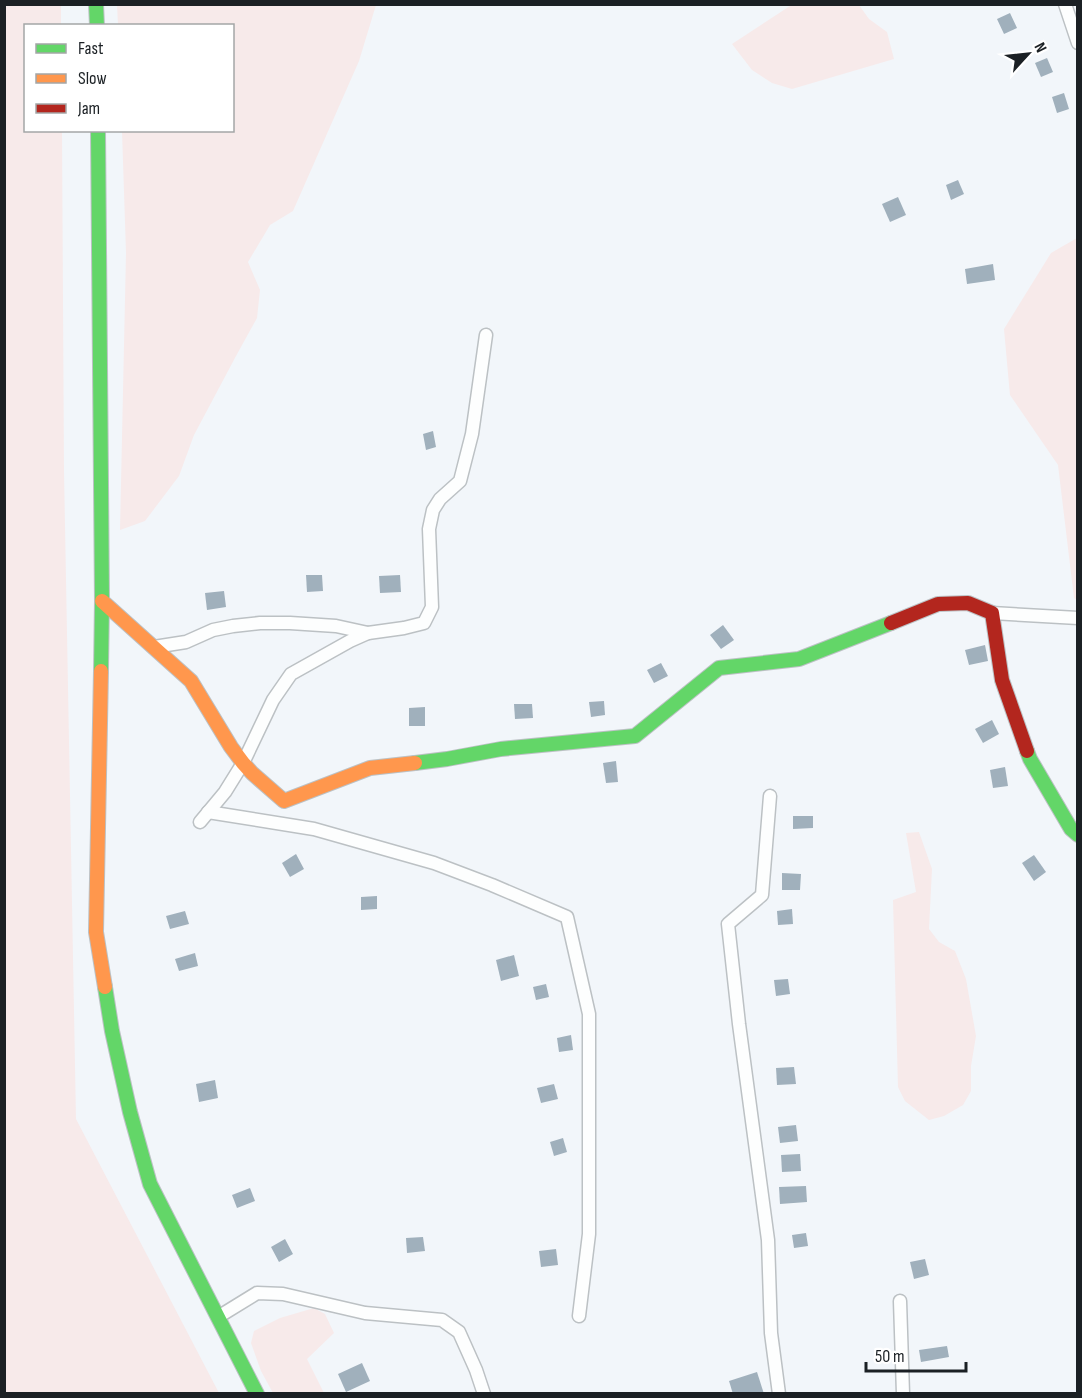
<svg xmlns="http://www.w3.org/2000/svg" width="1082" height="1398" viewBox="0 0 1082 1398" font-family="'Sofia Sans Condensed',sans-serif">
  <rect width="100%" height="100%" fill="#f2f6fa"/>
  <g fill="#f7eaea">
    <polygon points="61,4 61,25 26,26 26,130 62,131 64,471 76,1119 219,1393 5,1393 4,5"/>
    <polygon points="793,4 859,5 869,19 887,32 894,59 792,89 772,83 752,70 732,44"/>
    <polygon points="117,5 376,5 359,61 293,211 270,225 248,262 260,290 257,318 236,356 194,435 179,476 145,521 120,530 126,253 122,131 232,130 232,26 118,25"/>
    <polygon points="1077,238 1077,600 1074,598 1058,465 1010,395 1004,329 1051,253"/>
    <polygon points="919,832 932,869 929,929 939,942 955,951 966,979 976,1036 971,1066 971,1091 963,1105 944,1116 929,1120 905,1101 898,1087 893,900 916,892 906,833"/>
    <polygon points="314,1308 325,1314 334,1333 307,1359 324,1393 273,1393 261,1371 251,1343 254,1331 280,1318"/>
  </g>
  <g fill="#a0b0bc">
    <polygon points="1010,13 1017,28 1004,34 997,19"/>
    <polygon points="1047,58 1053,72 1041,77 1035,63"/>
    <polygon points="1064,93 1069,109 1057,113 1052,97"/>
    <polygon points="958,180 964,194 951,200 946,185"/>
    <polygon points="898,197 906,215 890,222 882,204"/>
    <polygon points="993,264 995,280 967,284 965,269"/>
    <polygon points="433,431 436,447 426,450 423,434"/>
    <polygon points="306,575 322,575 323,591 307,592"/>
    <polygon points="400,575 401,592 380,593 379,576"/>
    <polygon points="224,591 226,607 207,610 205,593"/>
    <polygon points="723,625 734,640 721,649 710,635"/>
    <polygon points="985,645 988,661 969,665 965,650"/>
    <polygon points="661,663 668,676 654,683 647,670"/>
    <polygon points="604,701 605,715 591,717 589,702"/>
    <polygon points="514,704 532,704 533,718 515,719"/>
    <polygon points="425,707 425,726 409,726 409,708"/>
    <polygon points="992,720 999,734 983,743 975,729"/>
    <polygon points="616,761 618,782 606,783 603,763"/>
    <polygon points="1005,767 1008,786 993,788 990,770"/>
    <polygon points="793,816 813,816 813,828 793,829"/>
    <polygon points="296,854 304,869 290,877 282,863"/>
    <polygon points="1034,855 1046,872 1034,881 1022,863"/>
    <polygon points="782,873 801,874 800,890 782,890"/>
    <polygon points="377,896 377,909 361,910 361,897"/>
    <polygon points="792,909 793,924 778,925 777,911"/>
    <polygon points="185,911 189,924 170,929 166,916"/>
    <polygon points="195,953 198,966 179,971 175,959"/>
    <polygon points="514,955 519,976 501,981 496,960"/>
    <polygon points="788,979 790,994 776,996 774,980"/>
    <polygon points="546,984 549,997 536,1000 533,987"/>
    <polygon points="571,1035 573,1050 559,1052 557,1038"/>
    <polygon points="794,1067 796,1084 777,1085 776,1068"/>
    <polygon points="215,1080 218,1098 199,1102 196,1084"/>
    <polygon points="554,1084 558,1099 541,1103 537,1088"/>
    <polygon points="796,1125 798,1141 780,1143 778,1127"/>
    <polygon points="563,1138 567,1152 554,1156 550,1142"/>
    <polygon points="800,1154 801,1171 782,1172 781,1155"/>
    <polygon points="806,1186 807,1202 780,1204 779,1187"/>
    <polygon points="250,1188 255,1201 237,1208 232,1195"/>
    <polygon points="806,1233 808,1246 794,1248 792,1235"/>
    <polygon points="423,1237 425,1251 407,1253 406,1238"/>
    <polygon points="285,1239 293,1254 279,1262 271,1247"/>
    <polygon points="556,1249 558,1265 541,1267 539,1251"/>
    <polygon points="925,1259 929,1275 914,1279 910,1262"/>
    <polygon points="947,1346 949,1357 921,1362 919,1350"/>
    <polygon points="362,1363 370,1381 346,1392 338,1374"/>
    <polygon points="757,1372 764,1394 733,1394 729,1381"/>
  </g>
  <g fill="none" stroke-linecap="round" stroke-linejoin="round">
    <defs>
      <g id="street">
        <polyline points="1065,4 1078,43"/>
        <polyline points="992,613 1078,618"/>
        <polyline points="154,647 186,642 213,630 233,626 260,623 290,623 336,626 368,633"/>
        <polyline points="770,796 762,895 728,924 739,1024 768,1240 771,1333 779,1394"/>
        <polyline points="208,812 314,829 434,863 492,885 567,917 589,1014 589,1234 579,1316"/>
        <polyline points="200,822 225,792 243,763 273,700 291,674 350,641 368,633 404,628 424,623 432,607 429,529 433,510 440,499 460,481 472,434 486,335"/>
        <polyline points="900,1301 903,1394"/>
        <polyline points="218,1317 257,1293 283,1294 365,1313 442,1320 459,1332 476,1370 484,1394"/>
      </g>
      <g id="fast">
        <polyline points="96,4 97,26"/>
        <polyline points="98,130 102,601 101,671"/>
        <polyline points="1027,751 1030,759 1071,829 1078,835"/>
        <polyline points="415,763 447,759 501,749 635,736 719,668 799,659 891,623"/>
        <polyline points="105,987 112,1031 130,1112 150,1184 257,1394"/>
      </g>
      <g id="slow">
        <polyline points="102,601 191,681 231,747 243,763 252,773 284,801 370,768 415,763"/>
        <polyline points="101,671 96,932 105,987"/>
      </g>
      <polyline id="jam" points="891,623 938,604 968,603 992,613 1002,680 1027,751"/>
    </defs>
    <use href="#street" stroke="#bcc1c4" stroke-width="15"/>
    <use href="#fast" stroke="#bcc1c4" stroke-width="16"/>
    <use href="#slow" stroke="#bcc1c4" stroke-width="16"/>
    <use href="#jam" stroke="#bcc1c4" stroke-width="16"/>
    <use href="#street" stroke="#fdfefe" stroke-width="12"/>
    <use href="#fast" stroke="#63d668" stroke-width="14"/>
    <use href="#slow" stroke="#ff974d" stroke-width="14"/>
    <use href="#jam" stroke="#b3261e" stroke-width="14"/>
  </g>
  <rect width="1082" height="1398" fill="none" stroke="#1b2024" stroke-width="12"/>
  <rect x="24" y="24" width="210" height="108" fill="#ffffff" stroke="#a4a6a7" stroke-width="1.5"/>
  <rect x="36" y="44" width="30" height="9" fill="#63d668" stroke="#a4a6a7" stroke-width="1.5"/>
  <text x="78" y="54" font-size="18" fill="#1b2024">Fast</text>
  <rect x="36" y="74" width="30" height="9" fill="#ff974d" stroke="#a4a6a7" stroke-width="1.5"/>
  <text x="78" y="84" font-size="18" fill="#1b2024">Slow</text>
  <rect x="36" y="104" width="30" height="9" fill="#b3261e" stroke="#a4a6a7" stroke-width="1.5"/>
  <text x="78" y="114" font-size="18" fill="#1b2024">Jam</text>
  <g transform="translate(1028 54) rotate(63)" stroke="#ffffff" stroke-width="4.5" paint-order="stroke">
  <path d="M0-4.5L10 22L0 15L-10 22Z" fill="#1b2024"/>
  <text y="-9" font-size="16" font-weight="bold" text-anchor="middle" fill="#1b2024">N</text>
  </g>
  <path d="M866 1362v9h100v-9" fill="none" stroke="#1b2024" stroke-width="3"/>
  <text x="875" y="1362" font-size="18" fill="#1b2024" stroke="#ffffff" stroke-width="4.5" paint-order="stroke">50 m</text>
</svg>
